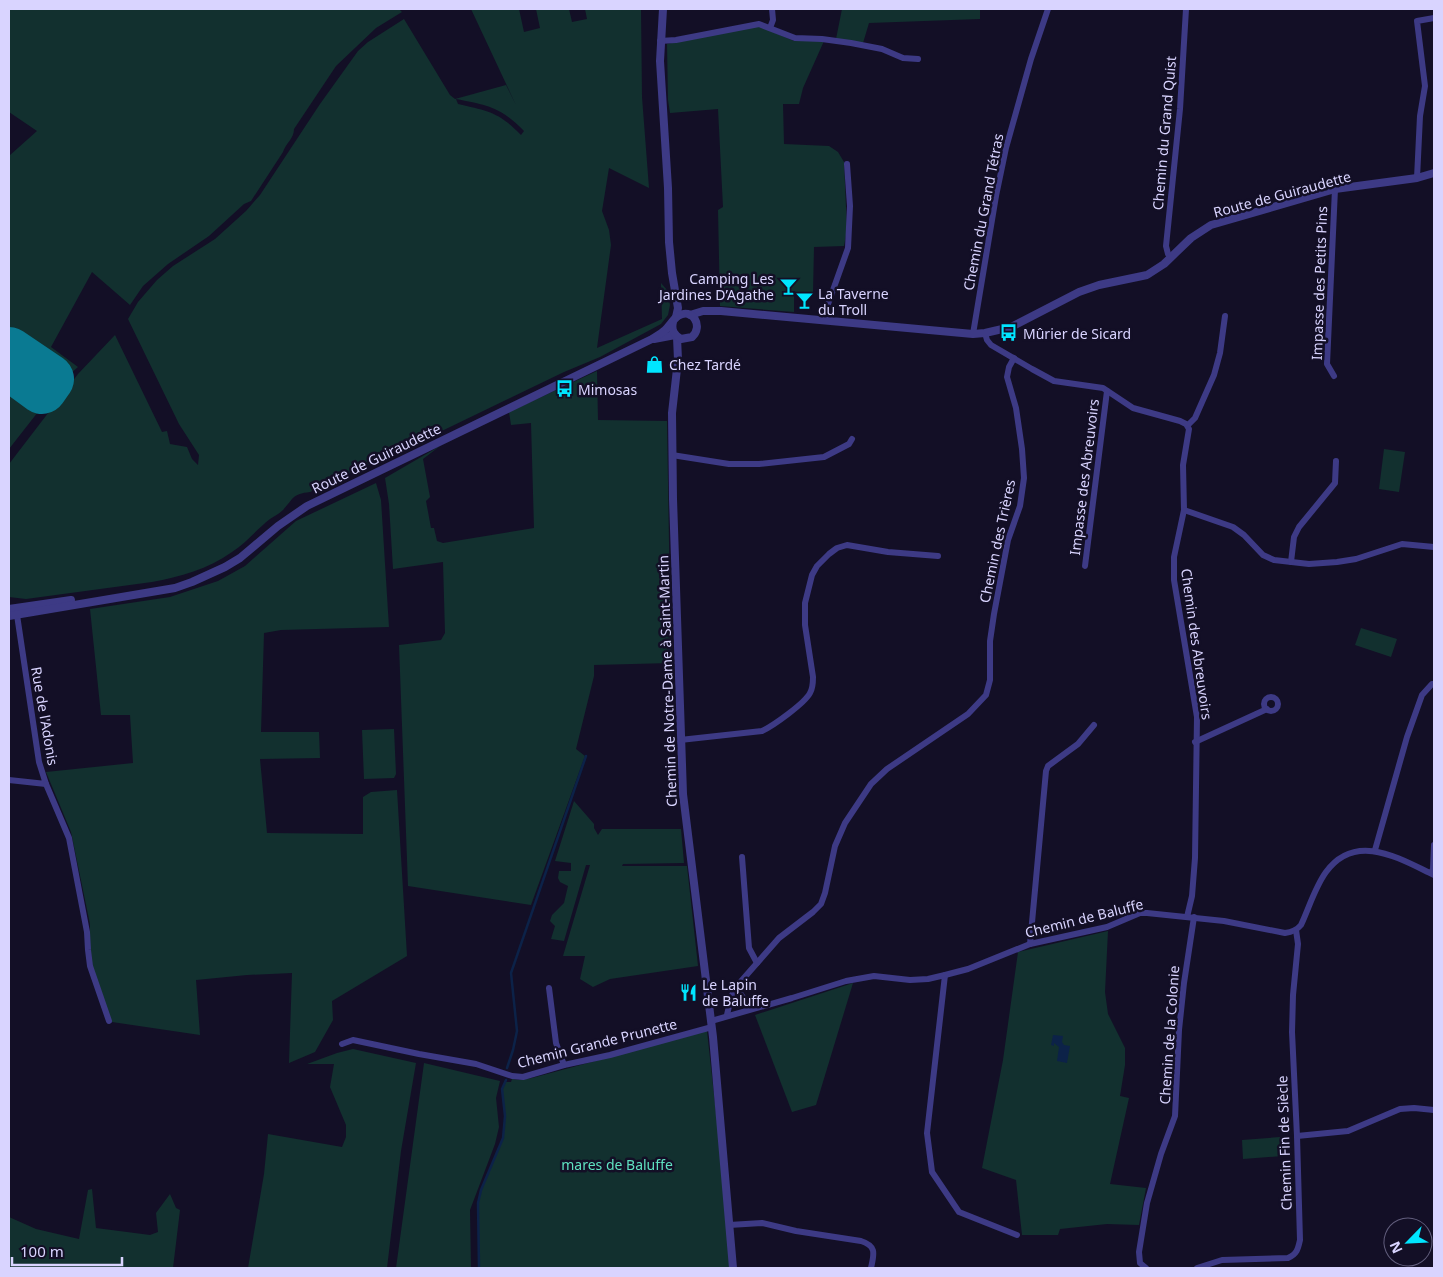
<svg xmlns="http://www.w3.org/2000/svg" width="1443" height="1277" viewBox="0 0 1443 1277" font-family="'Noto Sans',sans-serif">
  <rect width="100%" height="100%" fill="#130f26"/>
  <g fill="#12302f" fill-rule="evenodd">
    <path d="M9 9H399L402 12 376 28 336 66 294 129C294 139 285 144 283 152L251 201 244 204 209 236 168 264 143 286 130 305 92 272 51 347 78 367 63 380 9 449V156L37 131 9 112Z"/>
    <path d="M471 9H519L524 32 540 28 536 9H569L572 22 587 19 585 9H641L642 97 649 188 609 168 602 211 609 230 611 245 597 348 662 319 661 283 667 290 670 305 668 315 661 324 600 357 564 372 419 442 393 456 371 464 310 492C292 494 294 498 283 510 279 514 274 516 270 519 257 529 246 543 232 552 208 569 180 577 152 582L26 599 9 597V464L78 374 115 335 162 432 167 431 170 444 187 447 192 459 198 465 199 455 179 424 128 319 138 302 157 280 173 266 215 239 246 211 260 195 320 104 358 51 368 42 404 19 450 95 455 99 506 85 516 105ZM456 99C487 105 501 107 524 131L521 135C499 112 488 111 458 104Z"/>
    <polygon points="842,9 980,9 980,19 869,23 863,43 836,39"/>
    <polygon points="759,26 794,41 824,41 803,88 799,104 783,104 784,144 829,146 838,152 844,162 847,230 844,246 814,247 813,293 794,292 794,312 720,306 718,210 723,207 718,109 670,113 668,100 667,44"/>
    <polygon points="597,371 598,420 667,421 671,663 594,665 594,676 576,749 585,756 531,905 408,886 399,645 441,640 445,633 443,562 393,569 389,504 385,478 440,446 423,459 430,497 426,501 431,528 434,528 437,541 443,543 534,528 531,423 511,425 509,412"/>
    <polygon points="1384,449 1405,452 1399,492 1379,489"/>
    <polygon points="376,483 381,500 389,627 281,630 264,633 261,732 319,732 320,758 260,759 267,833 363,834 363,797 371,792 397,790 407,956 332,1001 333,1020 315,1052 289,1063 292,973 247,975 196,980 200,1035 112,1022 100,993 90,957 90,924 71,832 46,772 133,763 130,715 101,715 90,609 170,597 218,581 245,566 296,521"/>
    <polygon points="1361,628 1397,639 1391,657 1355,645"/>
    <polygon points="394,729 396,774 394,778 364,779 362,730"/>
    <polygon points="574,801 594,824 594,828 598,835 602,829 681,829 684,863 623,864 622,866 687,866 698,966 610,979 593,987 580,979 585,956 563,956 590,865 586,865 564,941 551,939 555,926 550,921 552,915 564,903 568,886 560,882 558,878 559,871 571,871 571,863 555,861"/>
    <polygon points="1108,931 1105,992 1108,1014 1125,1048 1125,1065 1120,1096 1129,1098 1110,1184 1146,1188 1139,1225 1107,1224 1060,1229 1058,1235 1022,1235 1016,1180 982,1168 1003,1060 1018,952"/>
    <polygon points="853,983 816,1105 792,1112 755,1015"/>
    <polygon points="707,1031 733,1268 479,1268 478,1203 481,1190 503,1138 505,1116 502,1089 506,1082 511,1082 512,1079 519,1080 532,1078"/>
    <polygon points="353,1049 416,1063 401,1151 387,1268 248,1268 264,1174 268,1134 342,1147 346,1137 346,1125 330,1087 334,1064 307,1064 337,1053"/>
    <polygon points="424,1063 500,1081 496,1098 499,1127 495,1144 470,1210 471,1268 396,1268"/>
    <polygon points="1280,1137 1282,1156 1243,1159 1242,1140"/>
    <polygon points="92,1189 96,1228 150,1235 158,1232 156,1213 170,1194 176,1208 180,1210 173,1268 9,1268 9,1217 36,1229 79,1239 88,1190"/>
  </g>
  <polygon fill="#0c2248" points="1053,1035 1063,1036 1062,1042 1064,1045 1070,1046 1067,1063 1057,1061 1059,1047 1054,1043 1054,1046 1051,1045"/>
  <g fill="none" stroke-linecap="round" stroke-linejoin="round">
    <g stroke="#0c2248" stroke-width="2.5">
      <polyline points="507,1068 513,1050 517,1031 511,973 586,756"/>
      <polyline points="479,1268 478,1203 481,1190 503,1138 505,1116 502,1089 506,1080"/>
    </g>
    <polyline stroke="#0a7a92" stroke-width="50" points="9,352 49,379 42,389 9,365"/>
    <g stroke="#3d3a85" stroke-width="6">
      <polyline points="770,28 773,20 772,9"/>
      <polyline points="660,41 676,40 759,24 795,38 822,39 851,43 882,49 903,58 918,59"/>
      <polyline points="1417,178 1420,116 1425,86 1417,21 1434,18"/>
      <polyline points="1171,258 1168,254 1166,246 1180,109 1186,9"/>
      <polyline points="822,321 848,248 850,206 847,164"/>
      <polyline points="985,333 987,340 991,345 1032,369 1054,381 1103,388 1133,408 1180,421 1186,424 1189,429 1183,465 1184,510 1174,557 1174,580 1197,717 1195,858 1192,896 1187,917"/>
      <polyline points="973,334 996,196 1006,148 1031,59 1048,9"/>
      <polyline points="1334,376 1327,364 1335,189"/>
      <polyline points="1188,425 1195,418 1214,375 1220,353 1225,316"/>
      <polyline points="672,455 729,464 759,464 824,457 849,444 852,439"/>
      <polyline points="1184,510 1233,527 1244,535 1263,555 1274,560 1309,564 1337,562 1356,559 1402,544 1434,547"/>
      <polyline points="1291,562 1294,537 1299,527 1335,483 1336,461"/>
      <polyline points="1085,566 1107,391"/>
      <circle cx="1271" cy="704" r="7"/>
      <path d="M680 740 762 731C773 726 805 703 810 693 813 688 813 683 813 677L805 625V603L812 575 817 566 829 554 837 548 847 545 888 552 938 556"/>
      <polyline points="1195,742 1267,709"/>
      <polyline points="9,780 46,784 39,762 17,615"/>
      <polyline points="46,784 69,838 87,932 88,950 90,966 109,1021"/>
      <polyline points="1375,850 1407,737 1422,695 1432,684 1434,684"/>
      <polyline points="742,857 749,948 757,963"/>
      <polyline points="1431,873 1433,869 1434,845"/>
      <polyline points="1030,944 1046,771 1048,766 1078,744 1094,725"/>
      <polyline points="945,975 927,1133 932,1172 959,1212 1017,1235"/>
      <polyline points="736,987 744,999 761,1006"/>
      <polyline points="549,988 556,1043 564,1065"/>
      <polyline points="727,1015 731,997 736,987 779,938 813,912 821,904 825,893 835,846 845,823 871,784 887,769 968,714 986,695 990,680 990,641 994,614 1008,540 1020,506 1024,478 1022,449 1016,408 1007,377 1009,367 1014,358"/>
      <path d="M711 1021 792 998 846 981 874 976 910 980 928 979 945 975 968 969 1030 944 1107 927 1140 913H1147L1224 921 1285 933C1292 932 1297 930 1301 925 1309 908 1315 887 1326 872 1356 831 1400 859 1434 875"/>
      <polyline points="342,1044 353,1040 419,1054 476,1064 512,1076 523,1077 564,1065 610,1055 712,1027"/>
      <polyline points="1297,1136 1348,1131 1400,1109 1414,1108 1434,1110"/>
      <path d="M729 1225 762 1223 796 1231 861 1241C877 1246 874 1254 871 1268"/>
      <polyline points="1146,1268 1140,1263 1139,1252 1147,1203 1161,1154 1175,1116 1179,1030 1184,983 1194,917"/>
      <path d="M1197 1268 1222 1260 1288 1258C1297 1254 1298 1249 1300 1240L1297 1136 1292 1032 1293 995 1298 944 1296 930"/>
    </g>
    <g stroke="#3d3a85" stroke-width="8">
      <polyline points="663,9 660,61 668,188 669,242 672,273 678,308 676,317"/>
      <polyline points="690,315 703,311 721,311 973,334 985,333 1011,327 1079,292 1099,285 1147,275 1164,264 1191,238 1211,225 1335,189 1417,178 1434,173"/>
      <polyline points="677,337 678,360 672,413 673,499 683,794 713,1037 733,1268"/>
      <polyline points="654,339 675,335"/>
      <polyline points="9,609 71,600"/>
      <path d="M9 616 175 588 192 582 225 567 240 558 278 526 307 506 652 339C656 336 661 334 665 330 670 326 673 319 678 316 692 307 704 326 692 337L681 339C674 335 671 330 673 322"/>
    </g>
  </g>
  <defs>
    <symbol id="bar-bare" viewBox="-9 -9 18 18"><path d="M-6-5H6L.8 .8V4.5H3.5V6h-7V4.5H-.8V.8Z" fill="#00e5ff" stroke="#130f26" stroke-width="2.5" paint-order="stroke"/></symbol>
    <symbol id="bus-bare" viewBox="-9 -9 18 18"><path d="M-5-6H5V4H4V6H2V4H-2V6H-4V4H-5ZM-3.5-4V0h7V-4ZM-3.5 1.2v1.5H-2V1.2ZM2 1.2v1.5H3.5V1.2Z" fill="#00e5ff" stroke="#130f26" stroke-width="2.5" paint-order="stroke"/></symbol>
    <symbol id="shop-bare" viewBox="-9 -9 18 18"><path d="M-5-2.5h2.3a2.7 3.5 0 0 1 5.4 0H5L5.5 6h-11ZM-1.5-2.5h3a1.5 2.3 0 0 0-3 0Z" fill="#00e5ff" stroke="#130f26" stroke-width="2.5" paint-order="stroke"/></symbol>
    <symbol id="restaurant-bare" viewBox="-9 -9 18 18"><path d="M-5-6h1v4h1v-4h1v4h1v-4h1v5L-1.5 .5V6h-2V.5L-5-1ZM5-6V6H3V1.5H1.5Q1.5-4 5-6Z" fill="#00e5ff" stroke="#130f26" stroke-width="2.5" paint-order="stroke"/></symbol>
  </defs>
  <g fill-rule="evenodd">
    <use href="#bar-bare" x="776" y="274" width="25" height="25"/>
    <use href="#bar-bare" x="792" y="288" width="25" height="25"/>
    <use href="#bus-bare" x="996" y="320" width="25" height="25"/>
    <use href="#shop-bare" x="642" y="352" width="25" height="25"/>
    <use href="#bus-bare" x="552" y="376" width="25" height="25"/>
    <use href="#restaurant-bare" x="676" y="980" width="25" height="25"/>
  </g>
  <g text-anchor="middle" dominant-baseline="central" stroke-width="5" stroke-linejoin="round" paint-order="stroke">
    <g font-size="14" fill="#d9d4ff" stroke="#130f26">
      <text transform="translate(1164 133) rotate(-85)">Chemin du Grand Quist</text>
      <text transform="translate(1282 194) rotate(-15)">Route de Guiraudette</text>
      <text transform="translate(983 212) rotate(-79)">Chemin du Grand Tétras</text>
      <text transform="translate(1319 283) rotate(-88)">Impasse des Petits Pins</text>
      <text transform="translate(376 458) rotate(-26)">Route de Guiraudette</text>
      <text transform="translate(1084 477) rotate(-83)">Impasse des Abreuvoirs</text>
      <text transform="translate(997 541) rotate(-78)">Chemin des Trières</text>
      <text transform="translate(1197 644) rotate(82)">Chemin des Abreuvoirs</text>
      <text transform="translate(667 681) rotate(-92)">Chemin de Notre-Dame à Saint-Martin</text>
      <text transform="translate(45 716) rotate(80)">Rue de l'Adonis</text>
      <text transform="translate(1084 918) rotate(-14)">Chemin de Baluffe</text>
      <text transform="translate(1169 1035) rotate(-86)">Chemin de la Colonie</text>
      <text transform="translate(597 1043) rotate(-14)">Chemin Grande Prunette</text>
      <text transform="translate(1284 1143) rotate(-92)">Chemin Fin de Siècle</text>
    </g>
    <g font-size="14" fill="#d9d4ff" stroke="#130f26" text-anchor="start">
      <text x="774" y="278" text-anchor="end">Camping Les<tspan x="774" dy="16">Jardines D’Agathe</tspan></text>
      <text x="818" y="293">La Taverne<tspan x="818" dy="16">du Troll</tspan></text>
      <text x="1023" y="333">Mûrier de Sicard</text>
      <text x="669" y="364">Chez Tardé</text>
      <text x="578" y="389">Mimosas</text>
      <text x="702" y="984">Le Lapin<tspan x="702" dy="16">de Baluffe</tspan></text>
    </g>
    <g font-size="14" fill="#5fe0c0" stroke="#130f26">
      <text x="617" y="1164">mares de Baluffe</text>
    </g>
  </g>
  <rect width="1443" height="1277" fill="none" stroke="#d9d4ff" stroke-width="20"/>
  <g transform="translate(1408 1242) rotate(246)"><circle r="24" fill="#130f26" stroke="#625e7d"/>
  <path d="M0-4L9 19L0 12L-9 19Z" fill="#00e5ff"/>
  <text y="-8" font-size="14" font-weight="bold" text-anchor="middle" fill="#d9d4ff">N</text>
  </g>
  <path d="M12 1257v8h110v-8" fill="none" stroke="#d9d4ff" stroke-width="2.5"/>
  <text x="20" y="1257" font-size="15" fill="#d9d4ff" stroke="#130f26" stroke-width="4" paint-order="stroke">100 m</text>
</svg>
